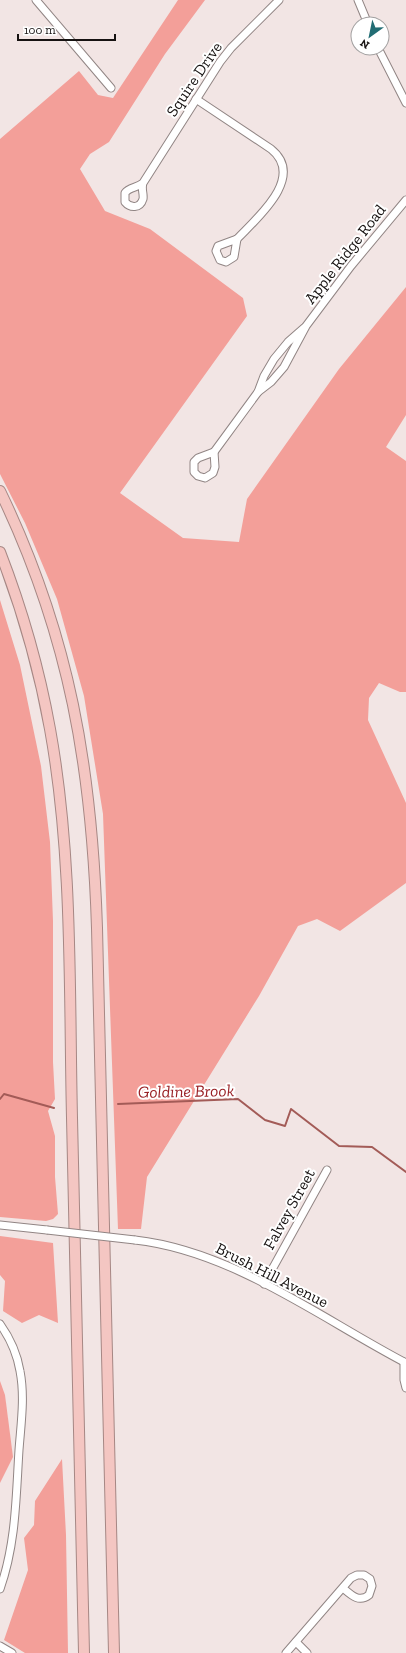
<svg xmlns="http://www.w3.org/2000/svg" width="406" height="1653" viewBox="0 0 406 1653" font-family="'Zilla Slab',serif">
  <rect width="100%" height="100%" fill="#f2e5e4"/>
  <g fill="#f39f99">
    <polygon points="178,0 205,0 165,54 109,142 90,154 80,169 105,211 150,229 243,298 247,316 120,493 183,538 239,542 247,499 339,369 406,287 406,415 386,447 406,461 406,692 400,692 379,683 369,698 368,720 406,803 406,883 340,931 317,919 298,926 259,996 147,1177 141,1229 118,1229 103,814 84,696 57,599 25,523 0,474 0,139 79,71 98,95 113,98"/>
    <polygon points="0,600 20,665 41,766 50,842 53,921 53,1062 55,1099 48,1111 55,1136 55,1177 58,1214 53,1219 46,1221 0,1217"/>
    <polygon points="0,1236 53,1243 58,1323 39,1315 22,1323 3,1311 5,1281 0,1275"/>
    <polygon points="0,1381 5,1395 13,1457 0,1483"/>
    <polygon points="62,1459 66,1535 68,1653 25,1653 4,1640 28,1570 24,1538 34,1525 35,1501"/>
  </g>
  <g fill="none" stroke-linecap="round" stroke-linejoin="round">
    <g stroke="#a35b57" stroke-width="2">
      <polyline points="0,1099 4,1094 54,1108"/>
      <polyline points="118,1104 238,1099 265,1120 285,1126 291,1109 339,1146 372,1147 406,1172"/>
    </g>
    <defs>
      <g id="minor">
        <polyline points="36,0 111,88"/>
        <polyline points="358,0 368,24"/>
        <polyline points="378,48 406,103"/>
        <path d="M196 99 271 149C306 177 257 218 237 239"/>
        <path d="M143 183C141 189 144 194 143 199 140 209 130 208 125 202V193C129 187 137 188 143 183L220 62 231 48 279 0"/>
        <polygon points="237,239 234,257 226,262 220,260 216,251 218,246"/>
        <polyline points="258,392 271,382 284,367 306,326 351,266 406,200"/>
        <polyline points="214,452 258,392 264,376 274,359 288,342 304,328"/>
        <polygon points="214,452 215,467 213,473 205,478 198,476 194,472 194,462 198,458"/>
        <polyline points="0,1225 47,1230"/>
        <path d="M135 1240C233 1251 320 1318 406 1363"/>
        <polyline points="264,1284 327,1170"/>
        <path d="M0 1324C10 1338 17 1353 20 1371 25 1397 21 1423 19 1450 16 1497 16 1544 0 1589"/>
        <polyline points="404,1362 404,1380 406,1388"/>
        <polyline points="296,1642 307,1653"/>
        <polyline points="0,1646 12,1653"/>
        <path d="M286 1653 351 1578 357 1575H364L370 1579 372 1586 369 1595C359 1603 351 1595 343 1588"/>
      </g>
      <g id="highway">
        <path d="M0 491C70 636 92 769 97 928L114 1653"/>
        <path d="M0 552C22 609 39 668 50 729 73 856 69 989 72 1118 76 1296 80 1475 84 1653"/>
      </g>
    </defs>
    <use href="#minor" stroke="#918584" stroke-width="9"/>
    <use href="#highway" stroke="#a68784" stroke-width="12"/>
    <use href="#minor" stroke="#fff" stroke-width="7"/>
    <use href="#highway" stroke="#f4c6c2" stroke-width="10"/>
    <defs>
      <polyline id="minor-bridge" points="47,1230 135,1240"/>
    </defs>
    <use href="#minor-bridge" stroke="#918584" stroke-width="9" stroke-linecap="butt"/>
    <use href="#minor-bridge" stroke="#fff" stroke-width="7"/>
  </g>
  <g text-anchor="middle" dominant-baseline="central" stroke-width="4" stroke-linejoin="round" paint-order="stroke">
    <g font-size="16" fill="#161211" stroke="#fff">
      <text transform="translate(194 79) rotate(-56)">Squire Drive</text>
      <text transform="translate(345 254) rotate(-52)">Apple Ridge Road</text>
      <text transform="translate(289 1209) rotate(-61)">Falvey Street</text>
      <text transform="translate(272 1275) rotate(27)">Brush Hill Avenue</text>
    </g>
    <g font-size="17" font-style="italic" fill="#992025" stroke="#fff">
      <text transform="translate(186 1091) rotate(-1)">Goldine Brook</text>
    </g>
  </g>
  <g transform="translate(370 36) rotate(213)"><circle r="19" fill="#ffffff" stroke="#a2a0a0"/>
  <path d="M0-3L7 15L0 10L-7 15Z" fill="#226d74"/>
  <text y="-6" font-size="11" font-weight="bold" text-anchor="middle" fill="#161211">N</text>
  </g>
  <path d="M18 34v6h97v-6" fill="none" stroke="#161211" stroke-width="2"/>
  <text x="24" y="34" font-size="12" fill="#161211" stroke="#ffffff" stroke-width="3" paint-order="stroke">100 m</text>
</svg>
